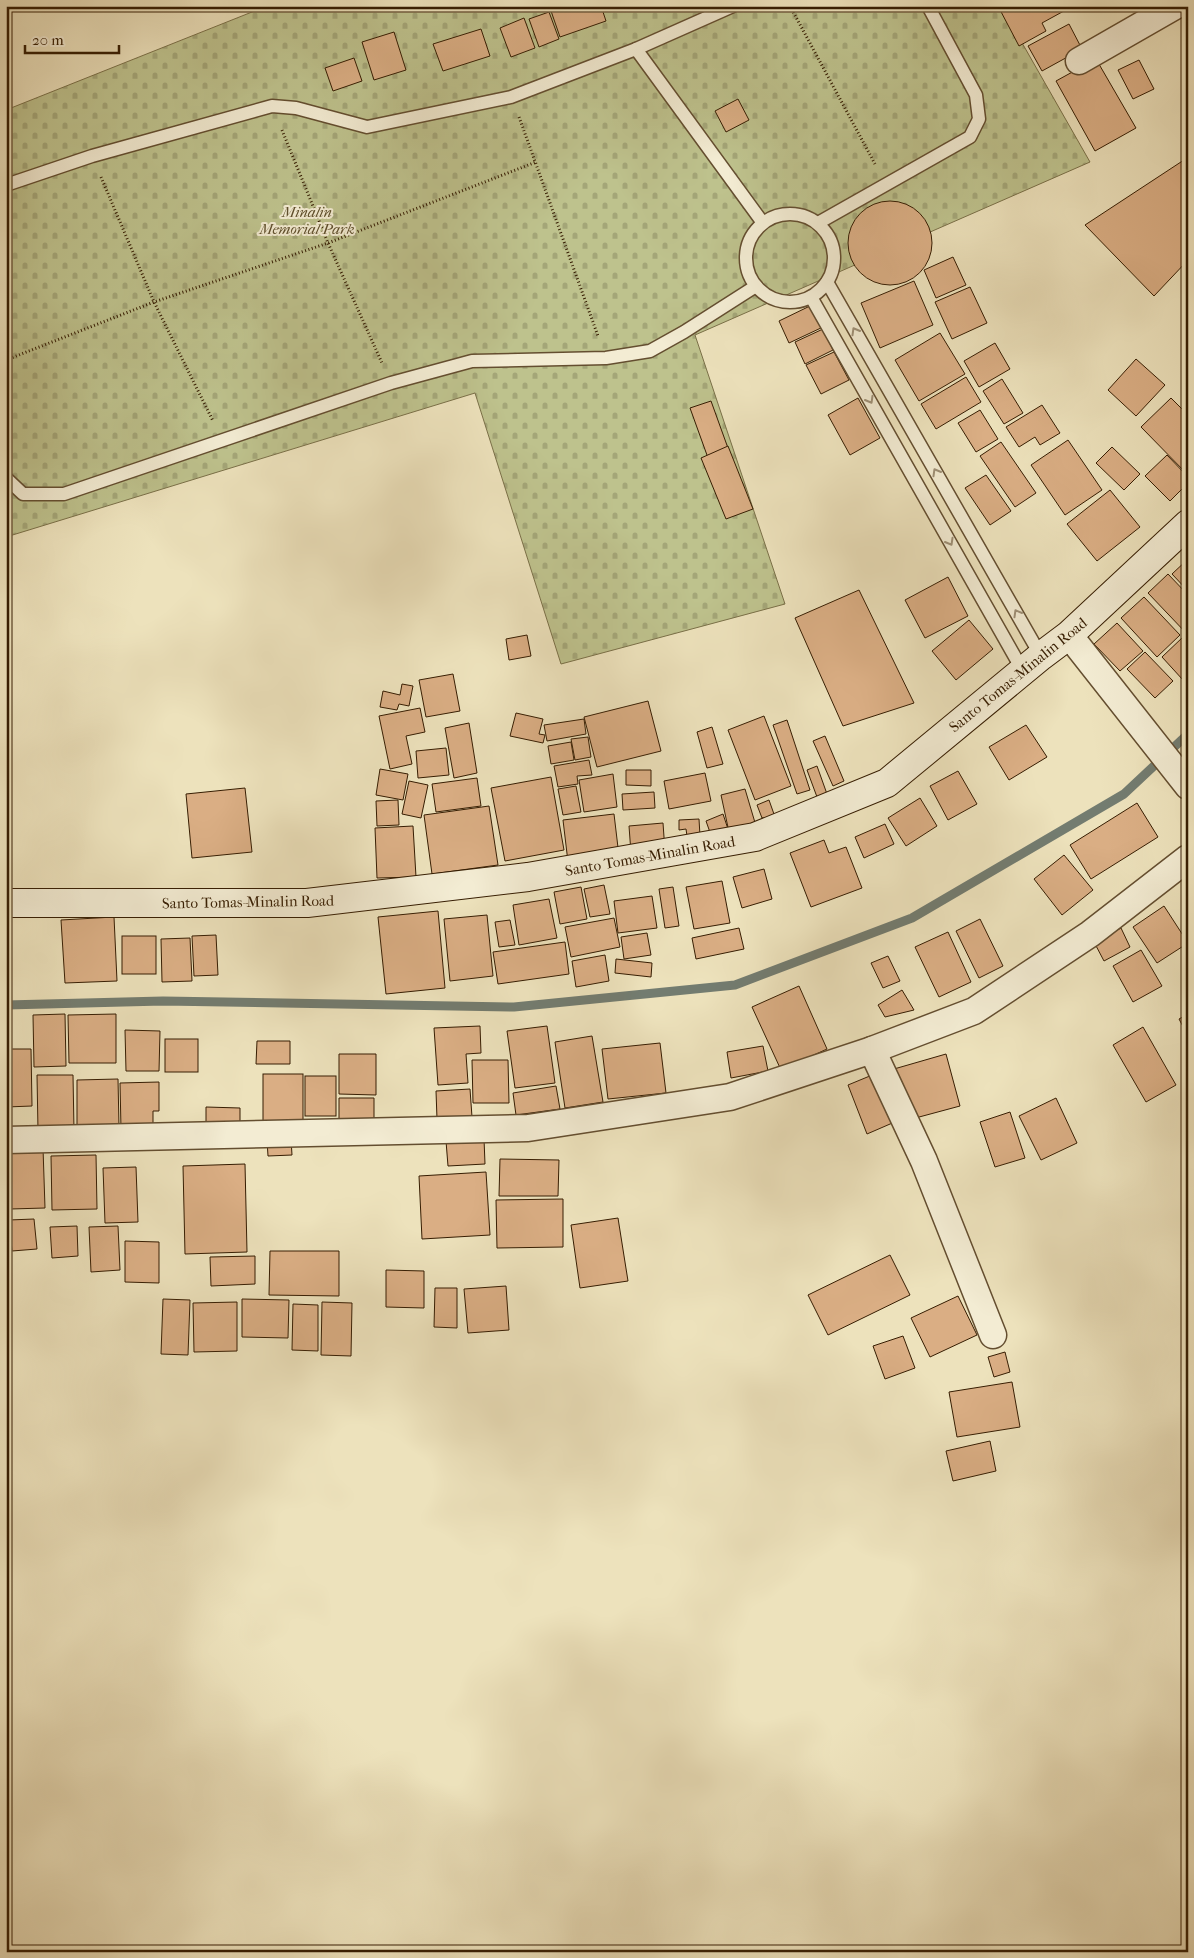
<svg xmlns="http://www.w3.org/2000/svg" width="1194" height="1958" viewBox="0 0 1194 1958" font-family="'IM FELL French Canon',serif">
  <defs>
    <pattern id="cemetery-stones" width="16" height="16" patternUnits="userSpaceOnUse" patternTransform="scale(1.25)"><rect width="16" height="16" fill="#bec28d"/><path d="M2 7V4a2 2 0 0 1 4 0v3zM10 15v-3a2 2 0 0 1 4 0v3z" fill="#a4a678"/></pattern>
  </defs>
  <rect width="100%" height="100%" fill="#ede2bc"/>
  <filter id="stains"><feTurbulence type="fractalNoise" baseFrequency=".004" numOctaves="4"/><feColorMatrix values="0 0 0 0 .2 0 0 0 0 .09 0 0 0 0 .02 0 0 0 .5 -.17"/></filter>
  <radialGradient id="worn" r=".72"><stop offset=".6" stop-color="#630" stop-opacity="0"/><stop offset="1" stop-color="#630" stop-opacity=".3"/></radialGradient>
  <polygon fill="url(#cemetery-stones)" stroke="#7a7048" points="267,6 1001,6 1090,162 695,335 785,604 561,664 475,393 6,537 6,110"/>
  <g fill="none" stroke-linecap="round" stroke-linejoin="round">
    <polyline stroke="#737c70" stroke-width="9" points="6,1005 163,1001 514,1007 735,985 912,918 1124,794 1188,734"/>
  </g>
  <g fill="#daae84" stroke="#361d02">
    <polygon points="556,6 601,6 606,21 560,37 550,8"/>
    <polygon points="998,6 1073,6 1042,23 1046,31 1019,46"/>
    <polygon points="549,12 559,39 539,47 529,19"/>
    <polygon points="524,18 535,48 511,57 500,28"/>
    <polygon points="1069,24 1082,49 1042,71 1028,46"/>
    <polygon points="481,29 490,56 443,71 433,44"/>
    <polygon points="394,32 406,70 374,80 362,42"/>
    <polygon points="354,58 362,81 333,91 325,68"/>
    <polygon points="1096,59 1136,128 1095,151 1056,81"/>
    <polygon points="1139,60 1154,89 1133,99 1118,70"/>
    <polygon points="738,99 749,120 726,132 715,111"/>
    <polygon points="1187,158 1188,260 1154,296 1085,225"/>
    <circle cx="890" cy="243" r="42"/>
    <polygon points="953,257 966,285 936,298 924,270"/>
    <polygon points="914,281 933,325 880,348 861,303"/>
    <polygon points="970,287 987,323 952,339 935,302"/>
    <polygon points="812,305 823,327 789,343 779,321"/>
    <polygon points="823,329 833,350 805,364 795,342"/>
    <polygon points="940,333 965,374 919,401 895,360"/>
    <polygon points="995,343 1010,369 979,387 964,361"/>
    <polygon points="834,352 849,380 821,394 806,365"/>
    <polygon points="1136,359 1165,385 1136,416 1108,390"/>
    <polygon points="966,377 981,402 936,429 921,404"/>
    <polygon points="1002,379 1023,413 1004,424 983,391"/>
    <polygon points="858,398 880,438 850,455 828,415"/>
    <polygon points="1171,398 1188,415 1188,475 1141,427"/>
    <polygon points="711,401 733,462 712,469 690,408"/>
    <polygon points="1042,405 1060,433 1040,445 1035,437 1019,447 1006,427"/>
    <polygon points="980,410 998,439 976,452 958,423"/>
    <polygon points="1068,440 1102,490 1065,515 1031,465"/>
    <polygon points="1001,442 1036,493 1015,507 980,456"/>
    <polygon points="728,446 753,509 726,519 701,458"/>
    <polygon points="1112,447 1140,474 1124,490 1096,463"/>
    <polygon points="1167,455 1188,477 1188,483 1170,501 1145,476"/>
    <polygon points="986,475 1011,511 990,525 965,488"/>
    <polygon points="1110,490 1140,527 1097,561 1067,524"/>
    <polygon points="1188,559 1188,591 1172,574"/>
    <polygon points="1168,574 1188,595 1188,635 1148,593"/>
    <polygon points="948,577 968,616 925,638 905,600"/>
    <polygon points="859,590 914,703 843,726 795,618"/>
    <polygon points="1144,597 1180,635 1157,657 1121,618"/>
    <polygon points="969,620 993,649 956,680 932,651"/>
    <polygon points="1117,623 1143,651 1120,671 1094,644"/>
    <polygon points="527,635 531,656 509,660 506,639"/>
    <polygon points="1183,637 1188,642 1188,676 1183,680 1162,657"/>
    <polygon points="1145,652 1173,681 1155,698 1127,669"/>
    <polygon points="453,674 460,711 426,717 419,680"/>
    <polygon points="402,684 413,686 409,706 399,704 397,710 380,707 383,691 400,695"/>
    <polygon points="648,701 661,751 597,767 584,717"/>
    <polygon points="420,708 425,732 406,736 412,764 390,769 379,716"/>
    <polygon points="516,713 543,719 539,734 545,735 543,743 510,736"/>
    <polygon points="764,716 791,786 755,800 728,730"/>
    <polygon points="584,719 586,734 547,741 544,725"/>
    <polygon points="787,720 810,790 797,794 773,725"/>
    <polygon points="469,723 477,773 454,778 445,728"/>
    <polygon points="1026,725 1047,757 1009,780 989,747"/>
    <polygon points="712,727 723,764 707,768 697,732"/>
    <polygon points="825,736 844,781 833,786 813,741"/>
    <polygon points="588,737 591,757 575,760 571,739"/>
    <polygon points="571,742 574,760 551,764 548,746"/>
    <polygon points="446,748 449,775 418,778 416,751"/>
    <polygon points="589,760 592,775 577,776 578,784 558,787 554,766"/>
    <polygon points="817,766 827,794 817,797 807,770"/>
    <polygon points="380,769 408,774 403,800 376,795"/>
    <polygon points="626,770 651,770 651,786 626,785"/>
    <polygon points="958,771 977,804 948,820 930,786"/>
    <polygon points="705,773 711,801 669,809 664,781"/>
    <polygon points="613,774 617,807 584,812 579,780"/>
    <polygon points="551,777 564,850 505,861 491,788"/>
    <polygon points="477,778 481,806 436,812 432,784"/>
    <polygon points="409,781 428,785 421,818 402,814"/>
    <polygon points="576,786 581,812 563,815 558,789"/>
    <polygon points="245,788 252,852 192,858 186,794"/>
    <polygon points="745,789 756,826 729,832 721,795"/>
    <polygon points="654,792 655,808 623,810 622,794"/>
    <polygon points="920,798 937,826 906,846 888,818"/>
    <polygon points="398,800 399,825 377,826 376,801"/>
    <polygon points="769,800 775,817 762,818 757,805"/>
    <polygon points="1137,803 1158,837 1091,879 1070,845"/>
    <polygon points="489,806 498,865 432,874 424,815"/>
    <polygon points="614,814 619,856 568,862 563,820"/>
    <polygon points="723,814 729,832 712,838 706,821"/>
    <polygon points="699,819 700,836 687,836 686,829 679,830 679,820"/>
    <polygon points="663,823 665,851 631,853 629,826"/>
    <polygon points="885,824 894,844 864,858 855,837"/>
    <polygon points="413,826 416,877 377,878 375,828"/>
    <polygon points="824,840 829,853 846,847 862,888 811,907 790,853"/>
    <polygon points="1064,855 1093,890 1062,915 1034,879"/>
    <polygon points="764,869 772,899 742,908 733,877"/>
    <polygon points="722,881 730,923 694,929 686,887"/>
    <polygon points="604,885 610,914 590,917 584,889"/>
    <polygon points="581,887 587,919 560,924 554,892"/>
    <polygon points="673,887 679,926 665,928 659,889"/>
    <polygon points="652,896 657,928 618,933 614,901"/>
    <polygon points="549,899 557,938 519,945 513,905"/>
    <polygon points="1164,906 1188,943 1157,963 1133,927"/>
    <polygon points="438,911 445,988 386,994 378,917"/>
    <polygon points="487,915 493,976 450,981 444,919"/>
    <polygon points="114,917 117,981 65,983 61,920"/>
    <polygon points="614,918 620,947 571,957 565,927"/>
    <polygon points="980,919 1003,966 979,978 956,931"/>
    <polygon points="510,920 515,945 499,947 495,922"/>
    <polygon points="739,928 744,949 696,959 692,938"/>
    <polygon points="1121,928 1130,947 1104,961 1094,942"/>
    <polygon points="948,932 971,982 939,997 915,947"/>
    <polygon points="647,933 651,955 624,959 621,937"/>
    <polygon points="216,935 218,975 194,976 192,936"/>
    <rect x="122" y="936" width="34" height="38"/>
    <polygon points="190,938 192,981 162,982 161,939"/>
    <polygon points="565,942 569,974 498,984 493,952"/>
    <polygon points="1141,950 1162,986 1133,1002 1113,966"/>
    <polygon points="605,955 609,981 576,987 572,961"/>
    <polygon points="888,956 900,981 883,988 871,963"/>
    <polygon points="616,959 652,963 651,977 615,973"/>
    <polygon points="799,986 827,1049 781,1070 752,1007"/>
    <polygon points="902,990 914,1010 885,1017 878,1005"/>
    <polygon points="65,1014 66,1066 34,1067 33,1015"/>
    <polygon points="116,1014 116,1063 69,1063 68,1015"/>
    <polygon points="1188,1014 1188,1036 1179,1019"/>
    <polygon points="480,1026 481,1053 466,1054 468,1083 438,1085 434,1028"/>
    <polygon points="547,1026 555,1083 515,1088 507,1031"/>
    <polygon points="1143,1027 1176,1085 1146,1102 1113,1045"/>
    <polygon points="125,1030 160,1031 159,1071 126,1071"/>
    <polygon points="592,1036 603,1102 565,1108 555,1042"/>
    <rect x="165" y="1039" width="33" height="33"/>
    <polygon points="257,1041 290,1041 290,1064 256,1064"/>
    <polygon points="660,1043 666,1093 608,1099 602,1049"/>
    <polygon points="763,1046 768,1071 731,1078 727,1052"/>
    <polygon points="6,1049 31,1049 32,1106 6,1107"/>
    <polygon points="339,1054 376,1054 376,1095 339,1094"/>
    <polygon points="946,1054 960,1106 908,1120 894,1069"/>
    <polygon points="472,1060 508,1060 509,1103 473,1103"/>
    <polygon points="877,1073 897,1121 867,1134 848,1085"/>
    <rect x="263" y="1074" width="40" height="56"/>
    <polygon points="37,1075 73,1075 74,1131 38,1131"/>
    <rect x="305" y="1076" width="31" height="40"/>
    <polygon points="118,1079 119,1127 77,1127 77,1080"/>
    <polygon points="159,1082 159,1111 153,1111 153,1129 121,1129 120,1083"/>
    <polygon points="556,1086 560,1109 516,1115 513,1093"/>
    <polygon points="470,1089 472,1117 437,1119 436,1091"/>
    <polygon points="339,1098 374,1098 374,1122 339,1121"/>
    <polygon points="1056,1098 1077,1143 1041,1160 1019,1116"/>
    <polygon points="206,1107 240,1108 240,1127 206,1127"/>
    <polygon points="1010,1112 1025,1158 995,1167 980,1122"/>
    <polygon points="291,1139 292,1155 268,1156 267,1140"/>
    <polygon points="484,1139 485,1164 448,1166 446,1141"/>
    <polygon points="43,1148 45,1208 10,1209 8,1150"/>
    <polygon points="96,1155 97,1209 52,1210 51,1156"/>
    <polygon points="500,1159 559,1160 558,1196 499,1196"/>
    <polygon points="245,1164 247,1252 185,1254 183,1166"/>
    <polygon points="136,1167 138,1222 105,1223 103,1168"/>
    <polygon points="486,1172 490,1235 422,1239 419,1176"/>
    <polygon points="563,1199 563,1247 497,1248 496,1200"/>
    <polygon points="618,1218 628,1281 580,1288 571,1225"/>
    <polygon points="34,1219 37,1249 12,1251 9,1220"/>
    <polygon points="77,1226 78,1256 52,1258 50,1227"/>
    <polygon points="118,1226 120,1270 91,1272 89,1227"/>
    <polygon points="125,1241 159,1242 159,1283 125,1282"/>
    <polygon points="270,1251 339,1251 339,1296 269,1295"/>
    <polygon points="890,1255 910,1295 828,1335 808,1295"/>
    <polygon points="255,1256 255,1284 211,1286 210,1257"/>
    <polygon points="386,1270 424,1271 424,1308 386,1307"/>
    <polygon points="506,1286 509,1330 468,1333 464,1289"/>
    <polygon points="435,1288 457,1288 457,1328 434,1327"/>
    <polygon points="958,1296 977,1335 930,1357 911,1318"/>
    <polygon points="163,1299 190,1300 188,1355 161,1354"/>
    <polygon points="242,1299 289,1300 288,1338 242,1337"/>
    <polygon points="237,1302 237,1351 194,1352 193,1303"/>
    <polygon points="322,1302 352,1303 351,1356 321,1355"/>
    <polygon points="293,1304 318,1305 318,1351 292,1350"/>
    <polygon points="903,1336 915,1368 885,1379 873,1346"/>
    <polygon points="1005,1352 1010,1372 994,1377 988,1357"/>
    <polygon points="1012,1382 1020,1427 957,1437 949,1392"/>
    <polygon points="990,1441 996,1471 953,1481 946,1451"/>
  </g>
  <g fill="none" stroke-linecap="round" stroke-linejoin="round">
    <defs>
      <g id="lane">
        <polyline points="636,49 763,223"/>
        <polyline points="6,185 92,156 272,106 296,108 367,127 511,97 636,49 733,6"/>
        <circle cx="790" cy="258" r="44"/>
        <polyline points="818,223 970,137 979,119 976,95 928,6"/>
        <polyline points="827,282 1041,656"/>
        <polyline points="811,297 1023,671"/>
        <polyline points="6,478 23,494 64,494 391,383 472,361 606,358 650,351 684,332 756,286"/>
      </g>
      <g id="street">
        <polyline points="1079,61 1175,6"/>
        <polyline points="1069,635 1188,786"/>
        <polyline points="872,1050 924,1161 993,1335"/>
        <polyline points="6,1140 528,1128 730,1097 872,1050 974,1011 1090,934 1188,858"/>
      </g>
      <polyline id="secondary" points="6,903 307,903 528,877 755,837 887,783 1041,656 1069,635 1188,524"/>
    </defs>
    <use href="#lane" stroke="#644e30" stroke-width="15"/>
    <use href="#street" stroke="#644e30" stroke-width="29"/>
    <use href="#secondary" stroke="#361d02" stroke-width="30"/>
    <g stroke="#361d02" stroke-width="3" stroke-dasharray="1 2.5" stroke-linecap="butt">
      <polyline points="790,6 875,164"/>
      <polyline points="519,117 598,336"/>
      <polyline points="282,130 328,243 382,363"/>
      <polyline points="101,177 154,302 213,421"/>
      <polyline points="6,360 154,302 328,243 536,162"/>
    </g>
    <use href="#lane" stroke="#f3ecd3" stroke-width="12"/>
    <use href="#street" stroke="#f3ecd3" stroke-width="26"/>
    <use href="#secondary" stroke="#f3ecd3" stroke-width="28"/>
  </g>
  <defs><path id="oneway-chevron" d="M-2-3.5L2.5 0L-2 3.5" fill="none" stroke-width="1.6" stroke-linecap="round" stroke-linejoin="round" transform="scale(1.25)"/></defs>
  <g stroke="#9e8f75">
    <use href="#oneway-chevron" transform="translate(855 331) rotate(-120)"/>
    <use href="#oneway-chevron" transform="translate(870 400) rotate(60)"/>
    <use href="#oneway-chevron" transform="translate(936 472) rotate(-120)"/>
    <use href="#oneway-chevron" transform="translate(950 542) rotate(60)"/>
    <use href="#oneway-chevron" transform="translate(1017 613) rotate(-120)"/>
  </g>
  <g text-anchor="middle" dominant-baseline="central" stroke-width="4" stroke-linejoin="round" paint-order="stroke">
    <g font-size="15" font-style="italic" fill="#5f4f2c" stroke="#f3ecd3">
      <text x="307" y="212">Minalin<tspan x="307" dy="17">Memorial Park</tspan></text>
    </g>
    <g font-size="15" fill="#361d02" stroke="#f3ecd3">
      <text transform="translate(1018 675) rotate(-39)">Santo Tomas-Minalin Road</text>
      <text transform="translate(650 856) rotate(-10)">Santo Tomas-Minalin Road</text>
      <text transform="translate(248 902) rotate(-1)">Santo Tomas-Minalin Road</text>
    </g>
  </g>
  <rect width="1194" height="1958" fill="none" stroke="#ede2bc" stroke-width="25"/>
  <rect x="8" y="8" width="1179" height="1943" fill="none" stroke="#361d02" stroke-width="2.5"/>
  <rect x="12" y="12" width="1169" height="1933" fill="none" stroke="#361d02"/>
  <path d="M25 45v8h94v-8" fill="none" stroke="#361d02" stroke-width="2.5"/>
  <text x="32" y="45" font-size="15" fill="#361d02" stroke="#f3ecd3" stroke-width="4" paint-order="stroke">20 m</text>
  <rect width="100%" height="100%" filter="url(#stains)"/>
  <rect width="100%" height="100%" fill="url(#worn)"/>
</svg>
